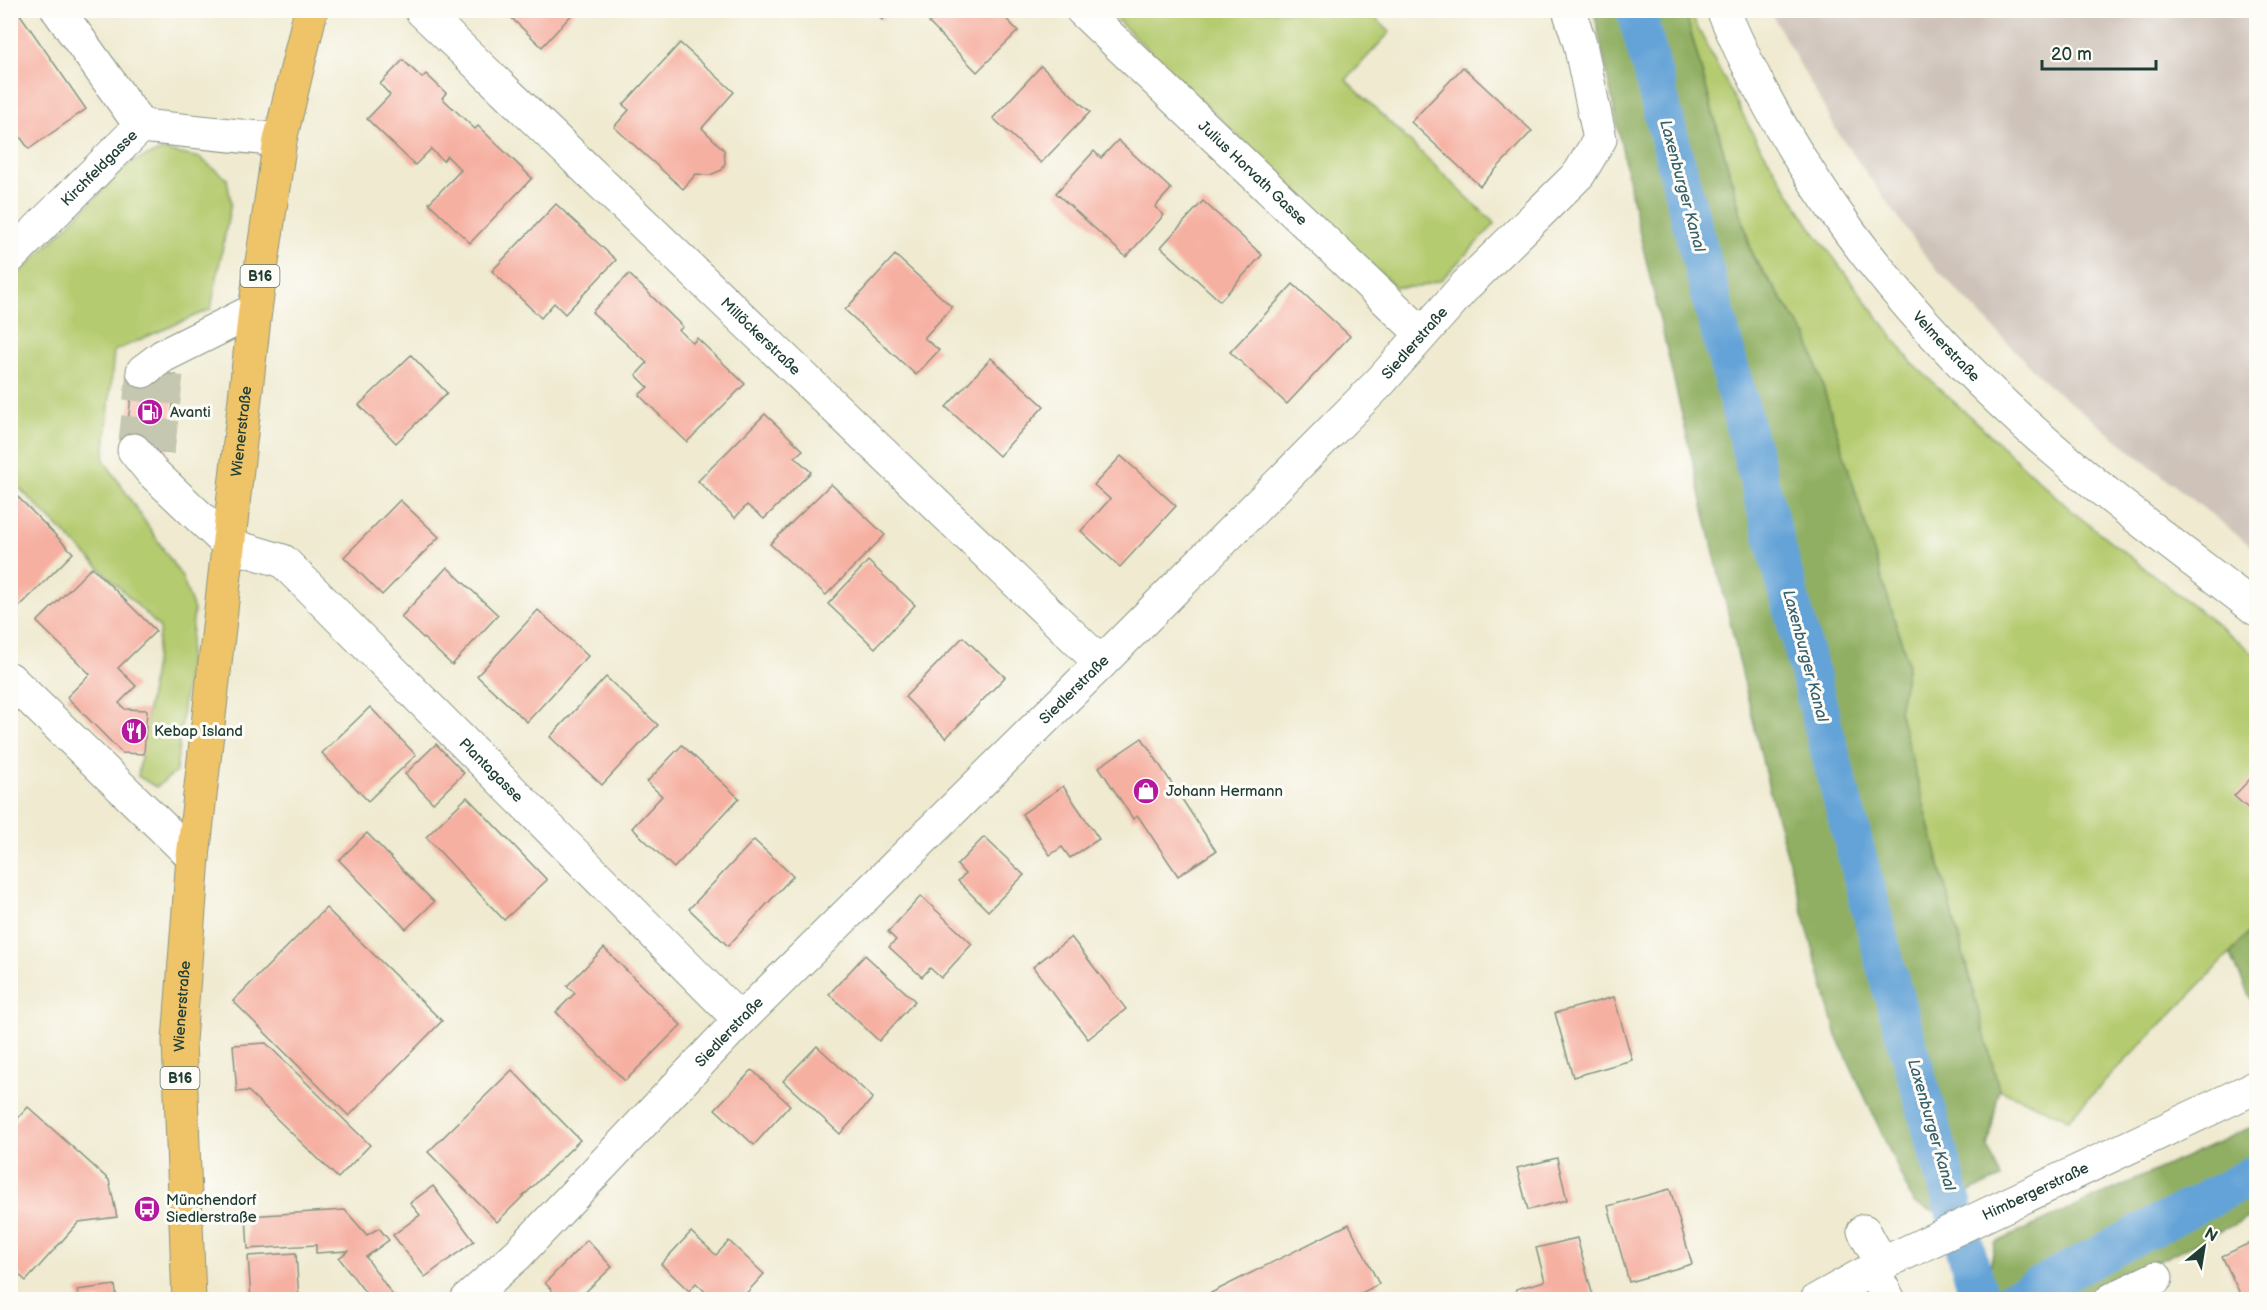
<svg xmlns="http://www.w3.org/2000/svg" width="2267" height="1310" viewBox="0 0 2267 1310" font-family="'Balsamiq Sans',sans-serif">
  <rect width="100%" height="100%" fill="#fdfcf7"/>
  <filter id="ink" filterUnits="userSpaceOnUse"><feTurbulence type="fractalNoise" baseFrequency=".0167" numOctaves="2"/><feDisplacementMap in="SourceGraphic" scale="12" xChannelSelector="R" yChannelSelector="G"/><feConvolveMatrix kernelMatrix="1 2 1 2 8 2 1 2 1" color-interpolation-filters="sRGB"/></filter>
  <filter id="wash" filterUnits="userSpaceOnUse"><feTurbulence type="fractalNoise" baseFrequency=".008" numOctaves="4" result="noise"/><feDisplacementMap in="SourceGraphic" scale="24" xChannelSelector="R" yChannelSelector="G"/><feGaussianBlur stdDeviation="1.35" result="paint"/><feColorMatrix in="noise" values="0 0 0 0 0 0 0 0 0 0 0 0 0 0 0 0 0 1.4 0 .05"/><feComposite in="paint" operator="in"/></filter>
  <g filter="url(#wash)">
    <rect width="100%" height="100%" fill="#efead0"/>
    <polygon fill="#cec2b9" points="1770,11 2256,11 2256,550 2046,383 1929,261 1838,133"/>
    <g fill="#b5cb70" stroke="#6a8452" stroke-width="1.5">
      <polygon points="1108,11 1368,11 1390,32 1346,80 1495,224 1441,280 1419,287 1395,287"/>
      <polygon points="1685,11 1689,11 1755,138 1810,226 1912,363 2073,512 2256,655 2256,924 2230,954 2068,1119 1999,1089 1899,711 1908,663 1808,338 1753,256"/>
      <polygon points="162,150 200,158 227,179 231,203 211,309 114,351 104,460 182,577 194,610 176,772 156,787 138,776 160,628 11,480 10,283 130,163"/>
    </g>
    <g fill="#90af62" stroke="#58764b" stroke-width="1.5">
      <polygon points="1594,11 1685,11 1752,256 1808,338 1908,663 1899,711 1999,1089 1988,1148 2001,1178 1973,1190 1942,1214 1914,1204 1837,1036 1768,785 1636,217"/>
      <polygon points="2256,924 2256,1011 2230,954"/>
      <polygon points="2256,1125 2256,1214 2080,1299 1993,1299 1986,1285 1995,1243"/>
    </g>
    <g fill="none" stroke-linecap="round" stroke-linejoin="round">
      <g stroke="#64a3d7" stroke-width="39">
        <polyline points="1636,10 1891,986 1980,1300"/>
        <polyline points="2012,1300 2256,1174"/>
      </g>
    </g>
    <g id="blocks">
      <g fill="#f6b0a2">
        <polygon points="10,10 17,10 86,109 29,149 10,123"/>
        <polygon points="503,10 576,10 542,47"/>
        <polygon points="873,10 891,10 882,20"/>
        <polygon points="941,10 998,10 1018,31 977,72 929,23"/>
        <polygon points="680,43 734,92 702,128 724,150 725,163 722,170 710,175 696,174 683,189 614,127 629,110 623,105"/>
        <polygon points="403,60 422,78 426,74 446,93 442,98 475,129 478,126 532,178 470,243 429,203 461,170 447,156 443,161 431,149 415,165 367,119 390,95 380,84"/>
        <polygon points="1041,66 1090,112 1041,163 993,118"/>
        <polygon points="1463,67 1532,131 1480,186 1411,122"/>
        <polygon points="1118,140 1171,189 1155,207 1164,215 1126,257 1056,193 1094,151 1101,158"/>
        <polygon points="1203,201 1262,255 1220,301 1161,247"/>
        <polygon points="556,204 616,260 565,314 554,303 541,318 492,271"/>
        <polygon points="895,255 952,307 924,338 939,350 916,375 845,310"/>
        <polygon points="629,274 683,327 679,330 693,343 697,338 745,384 687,442 639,395 648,387 636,375 647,363 592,312"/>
        <polygon points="1293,284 1350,336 1287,404 1230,352"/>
        <polygon points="411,355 447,393 396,443 359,405"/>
        <polygon points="991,358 1044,406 999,456 946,407"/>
        <polygon points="134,370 176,375 168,453 125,449"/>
        <polygon points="765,414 803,450 795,457 811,472 764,519 747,505 735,518 698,481"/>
        <polygon points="1121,456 1176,506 1120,567 1081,531 1110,499 1094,485"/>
        <polygon points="831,484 885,535 826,595 770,544"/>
        <polygon points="16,495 73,553 19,607 10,599 10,500"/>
        <polygon points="400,500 439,537 382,595 344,557"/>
        <polygon points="868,561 915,605 875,648 828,604"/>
        <polygon points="92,567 156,631 118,668 136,686 119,703 125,709 147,710 144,754 122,753 67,697 90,674 37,622"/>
        <polygon points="447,567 498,615 452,665 401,617"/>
        <polygon points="538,610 588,656 527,722 477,676"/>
        <polygon points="963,637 1005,677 946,738 905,697"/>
        <polygon points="606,677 658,725 602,785 550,737"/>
        <polygon points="370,707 416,755 368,801 322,753"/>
        <polygon points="1142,738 1216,851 1178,876 1138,816 1133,819 1099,767"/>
        <polygon points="436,744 464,773 433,803 405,774"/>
        <polygon points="682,745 739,798 674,868 632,828 662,796 647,782"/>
        <polygon points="2250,779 2256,785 2256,803 2250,810 2234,796"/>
        <polygon points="1063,786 1099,839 1070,858 1062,847 1050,855 1022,814"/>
        <polygon points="467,797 547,880 504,920 426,837"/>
        <polygon points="367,833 434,902 406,929 339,860"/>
        <polygon points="984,837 1024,875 988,911 958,881 965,874 957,865"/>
        <polygon points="754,840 793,876 728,946 689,909"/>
        <polygon points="921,896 972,944 941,978 930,968 922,977 889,947 896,940 888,932"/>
        <polygon points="326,908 442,1021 349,1116 233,1001"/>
        <polygon points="1071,937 1126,1009 1088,1039 1033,967"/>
        <polygon points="604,948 681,1025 625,1081 556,1012 575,993 567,986"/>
        <polygon points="865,955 915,1001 879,1041 829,994"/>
        <polygon points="1614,997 1632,1060 1573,1077 1555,1013"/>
        <polygon points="266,1043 370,1145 338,1178 248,1091 237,1092 233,1045"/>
        <polygon points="817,1046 873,1098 840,1134 783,1081"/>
        <polygon points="512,1070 580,1140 497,1222 428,1152"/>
        <polygon points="752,1070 790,1105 754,1145 715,1109"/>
        <polygon points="28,1107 109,1180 117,1217 79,1222 26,1281 10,1267 10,1127"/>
        <polygon points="1557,1158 1567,1200 1528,1210 1517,1168"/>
        <polygon points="433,1186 474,1241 425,1277 393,1235 420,1215 410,1203"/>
        <polygon points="1670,1189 1692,1264 1629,1282 1608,1206"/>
        <polygon points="345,1210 367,1235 379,1228 389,1240 366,1257 396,1300 371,1300 339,1258 348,1251 316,1253 316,1245 248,1249 246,1216"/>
        <polygon points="1349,1224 1379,1284 1348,1300 1197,1300"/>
        <polygon points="691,1232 716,1255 729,1241 764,1274 740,1300 714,1300 696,1283 689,1291 661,1264"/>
        <polygon points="1577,1238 1594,1300 1519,1300 1516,1289 1545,1281 1536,1248"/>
        <polygon points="587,1240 612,1267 577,1300 561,1300 545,1283"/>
        <polygon points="2256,1240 2256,1300 2243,1300 2222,1256"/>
        <polygon points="296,1253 299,1300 251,1300 248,1256"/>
        <polygon points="115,1285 117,1300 79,1300 77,1290"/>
      </g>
    </g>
  </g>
  <g filter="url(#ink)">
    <use href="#blocks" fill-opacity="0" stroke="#879482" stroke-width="1.5"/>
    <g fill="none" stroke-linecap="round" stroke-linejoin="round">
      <g stroke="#c5c7b1" stroke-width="33" stroke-dasharray="33 16" stroke-linecap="butt">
        <polyline points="134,450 143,371"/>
        <polyline points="158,452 167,374"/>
      </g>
      <defs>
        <g id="minor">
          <polyline points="58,10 141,126"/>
          <path id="s1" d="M421 10 1101 663"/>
          <path id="s2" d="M1082 10 1422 334"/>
          <path id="s3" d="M1723 10C1792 173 1895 306 2026 425 2099 491 2179 549 2256 609"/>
          <polyline points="141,126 280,140"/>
          <path id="s4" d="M10 257 141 126"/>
          <polyline points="143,371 163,356 255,310"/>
          <path id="s5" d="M134 450 151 471 229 545 283 561 740 1020"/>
          <polyline points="10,679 193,857"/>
          <polyline points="1864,1231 1882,1264"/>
          <polyline points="1873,1270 1889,1300"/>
          <path id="s6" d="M467 1300 518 1254 740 1020 1101 663 1381 381 1466 285 1579 174 1600 139 1580 44 1569 10"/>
          <path id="s7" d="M1817 1300 1882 1264 2256 1087"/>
          <polyline points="2111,1300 2156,1278"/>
        </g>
        <g id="major">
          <path id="s8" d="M189 1300 179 1041 193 857 255 310 280 140 311 10"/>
        </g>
      </defs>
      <use href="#minor" stroke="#879482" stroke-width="35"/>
      <use href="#major" stroke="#879482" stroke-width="35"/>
      <use href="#minor" stroke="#fff" stroke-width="33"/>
      <use href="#major" stroke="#efc469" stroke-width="33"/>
    </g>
  </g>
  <defs>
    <symbol id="fuel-disc" viewBox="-11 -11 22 22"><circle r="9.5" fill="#b5179e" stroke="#fdfcf7"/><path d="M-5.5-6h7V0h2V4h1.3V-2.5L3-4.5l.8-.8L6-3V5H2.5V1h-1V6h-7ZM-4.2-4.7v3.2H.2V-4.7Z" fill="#fff"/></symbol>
    <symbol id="restaurant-disc" viewBox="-11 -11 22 22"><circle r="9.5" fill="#b5179e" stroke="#fdfcf7"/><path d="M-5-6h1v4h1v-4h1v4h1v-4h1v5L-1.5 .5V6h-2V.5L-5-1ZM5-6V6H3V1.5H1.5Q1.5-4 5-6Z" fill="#fff"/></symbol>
    <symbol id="shop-disc" viewBox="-11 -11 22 22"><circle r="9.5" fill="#b5179e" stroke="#fdfcf7"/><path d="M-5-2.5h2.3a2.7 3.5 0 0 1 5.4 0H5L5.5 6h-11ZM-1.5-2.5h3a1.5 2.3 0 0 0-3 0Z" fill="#fff"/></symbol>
    <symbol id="bus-disc" viewBox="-11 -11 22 22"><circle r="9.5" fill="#b5179e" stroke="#fdfcf7"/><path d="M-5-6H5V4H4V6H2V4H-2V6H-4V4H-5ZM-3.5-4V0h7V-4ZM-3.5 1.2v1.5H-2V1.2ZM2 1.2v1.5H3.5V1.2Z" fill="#fff"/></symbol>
  </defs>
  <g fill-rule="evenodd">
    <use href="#fuel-disc" x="135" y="397" width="30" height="30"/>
    <use href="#restaurant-disc" x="119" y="716" width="30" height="30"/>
    <use href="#shop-disc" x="1131" y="776" width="30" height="30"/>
    <use href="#bus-disc" x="132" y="1194" width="30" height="30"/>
  </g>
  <g text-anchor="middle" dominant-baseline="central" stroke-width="6" stroke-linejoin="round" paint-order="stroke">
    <g fill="#fdfcf7" stroke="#62766e" stroke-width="1.5">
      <rect x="240.5" y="265" width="39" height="22" rx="4.5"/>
      <rect x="160.5" y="1067" width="39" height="22" rx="4.5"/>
    </g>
    <g font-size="14" font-weight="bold" fill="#1f3d34">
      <text x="260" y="276">B16</text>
      <text x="180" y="1078">B16</text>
    </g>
    <g font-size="15" fill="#1f3d34" stroke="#fdfcf7">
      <text stroke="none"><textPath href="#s4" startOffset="126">Kirchfeldgasse</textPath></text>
      <text stroke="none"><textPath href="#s2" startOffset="236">Julius Horvath Gasse</textPath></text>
      <text stroke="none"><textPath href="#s1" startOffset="471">Millöckerstraße</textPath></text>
      <text stroke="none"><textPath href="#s6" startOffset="1347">Siedlerstraße</textPath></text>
      <text stroke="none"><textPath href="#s3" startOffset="406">Velmerstraße</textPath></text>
      <text stroke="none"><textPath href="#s8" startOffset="872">Wienerstraße</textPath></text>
      <text stroke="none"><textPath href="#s6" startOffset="861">Siedlerstraße</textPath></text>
      <text stroke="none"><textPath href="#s5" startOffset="486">Plantagasse</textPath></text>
      <text stroke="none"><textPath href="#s8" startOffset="294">Wienerstraße</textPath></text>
      <text stroke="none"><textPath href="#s6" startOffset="375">Siedlerstraße</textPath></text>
      <text stroke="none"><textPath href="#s7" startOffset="244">Himbergerstraße</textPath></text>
    </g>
    <g font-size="15" fill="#1f3d34" stroke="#fdfcf7" text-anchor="start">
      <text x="170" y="412">Avanti</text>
      <text x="154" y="731">Kebap Island</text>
      <text x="1166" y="791">Johann Hermann</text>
      <text x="166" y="1200">Münchendorf<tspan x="166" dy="17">Siedlerstraße</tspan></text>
    </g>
    <g font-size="16" font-style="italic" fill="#37616d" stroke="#fdfcf7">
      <text transform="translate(1682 186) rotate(75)">Laxenburger Kanal</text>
      <text transform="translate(1805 656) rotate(75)">Laxenburger Kanal</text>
      <text transform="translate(1931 1125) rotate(74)">Laxenburger Kanal</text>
    </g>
  </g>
  <rect width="2267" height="1310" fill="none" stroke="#fdfcf7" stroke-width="36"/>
  <g transform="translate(2204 1247) rotate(30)" stroke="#fdfcf7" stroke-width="4.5" paint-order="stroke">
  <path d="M0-4.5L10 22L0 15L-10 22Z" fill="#1f3d34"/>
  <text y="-9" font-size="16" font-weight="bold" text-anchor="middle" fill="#1f3d34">N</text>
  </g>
  <path d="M2042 60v9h114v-9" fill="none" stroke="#1f3d34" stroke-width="3"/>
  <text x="2051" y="60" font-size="18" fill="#1f3d34" stroke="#fdfcf7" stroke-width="4.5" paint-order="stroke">20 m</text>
</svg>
